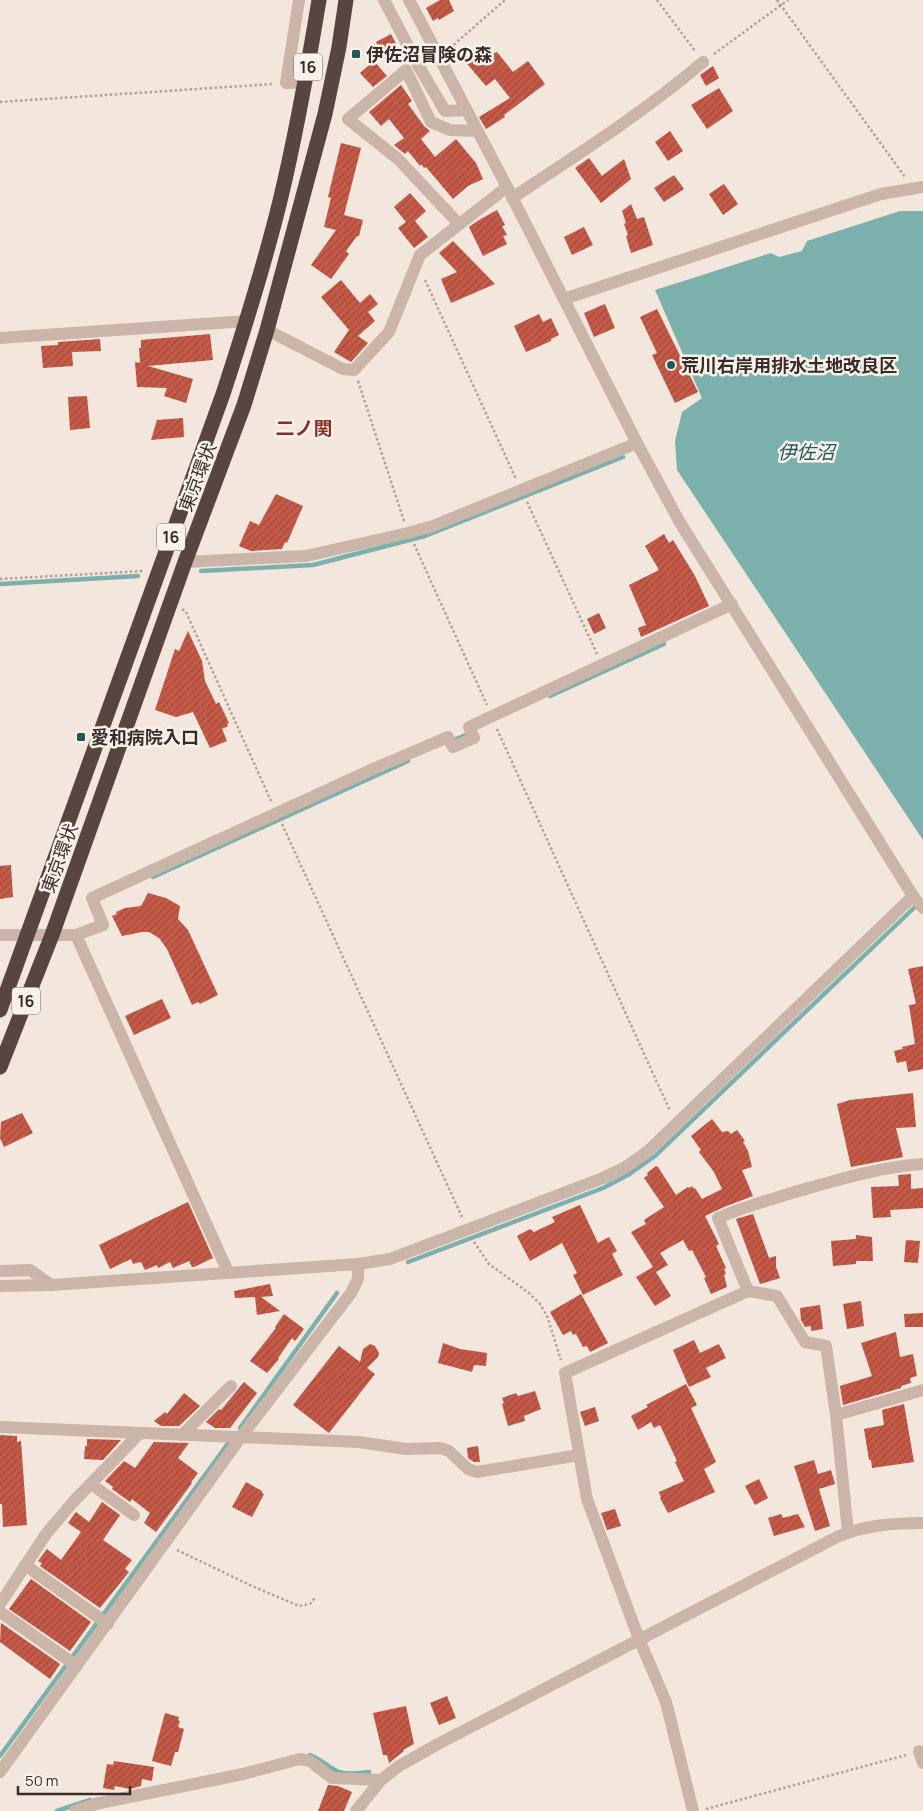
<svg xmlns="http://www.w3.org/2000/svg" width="923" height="1811" viewBox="0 0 923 1811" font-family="Manrope,'Noto Sans JP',sans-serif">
  <defs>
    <pattern id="building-hatch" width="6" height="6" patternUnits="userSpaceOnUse" patternTransform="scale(1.25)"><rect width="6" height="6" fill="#c65a48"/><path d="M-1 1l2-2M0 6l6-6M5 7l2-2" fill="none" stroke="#a24b3c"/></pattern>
  </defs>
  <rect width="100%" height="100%" fill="#f2e6dd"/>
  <polygon fill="#7cb0ad" points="900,211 923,211 923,840 677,470 675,441 682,412 702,398 655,290 771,253 779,257 802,251 807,241"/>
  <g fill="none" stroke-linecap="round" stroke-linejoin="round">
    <g stroke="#7cb0ad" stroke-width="4.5">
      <polyline points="201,571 313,565 425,536 623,457"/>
      <polyline points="0,584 138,576"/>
      <polyline points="550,696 664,644"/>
      <polyline points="452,741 470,733"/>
      <polyline points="153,877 408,761"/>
      <polyline points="408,1262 603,1188 628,1175 655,1156 918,904"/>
      <polyline points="240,1428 337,1293"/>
      <path d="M310 1755C321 1759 329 1768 339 1772 348 1775 359 1773 369 1772"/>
      <polyline points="0,1756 232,1438"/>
      <polyline points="57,1811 90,1800"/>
    </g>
  </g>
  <g fill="url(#building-hatch)">
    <polygon points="440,0 449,0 454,11 439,20 438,18 433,21 426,8"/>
    <polygon points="391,34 400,51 384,59 376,42"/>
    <polygon points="481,44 490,55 497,52 513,72 528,61 545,84 504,115 505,117 486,129 479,117 510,98 495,79 486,86 463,59"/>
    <polygon points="374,61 387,76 373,87 360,73"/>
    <polygon points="713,66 719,78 706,86 700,75"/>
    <polygon points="401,85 412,101 408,104 424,126 430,131 421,139 435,157 456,139 476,163 483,179 468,186 453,199 426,167 424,168 421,164 420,166 408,151 405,154 394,145 404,138 389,119 381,126 369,112"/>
    <polygon points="719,88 733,111 707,129 691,105"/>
    <polygon points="670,131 683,151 668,161 655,142"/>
    <polygon points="341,143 361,148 344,215 363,220 359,236 357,236 346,251 349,254 331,279 311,265 336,230 324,227 331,198 328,197"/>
    <polygon points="589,158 602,176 624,159 631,179 601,203 575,168"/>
    <polygon points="674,175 684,189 664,202 654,188"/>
    <polygon points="724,184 738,204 723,215 709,194"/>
    <polygon points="410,193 426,211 415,221 428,237 414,248 398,228 406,222 394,207"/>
    <polygon points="631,204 637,219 644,217 653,245 631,253 626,236 628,235 624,224 626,223 622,211"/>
    <polygon points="497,210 505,225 502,226 507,235 503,236 507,244 483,256 469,227 479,220"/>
    <polygon points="584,227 593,245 572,255 564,237"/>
    <polygon points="453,241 495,284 451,303 441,279 457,272 439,253"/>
    <polygon points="341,280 360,303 370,294 378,304 368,312 375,321 358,336 368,343 351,362 334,352 349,330 321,297"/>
    <polygon points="605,304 615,328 594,337 584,313"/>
    <polygon points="657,309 698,392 675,403 652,355 657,353 640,317"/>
    <polygon points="539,314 543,322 551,318 559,335 551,339 551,341 526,352 514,326"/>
    <polygon points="210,334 213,360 148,366 193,379 186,403 164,396 167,388 137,387 135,362 140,363 139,348 141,348 141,340"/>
    <polygon points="100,339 101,351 72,352 73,366 43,368 41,346 58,345 58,342"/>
    <polygon points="87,396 90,428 70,430 68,397"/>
    <polygon points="183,418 184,437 151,440 157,420"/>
    <polygon points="276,494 303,506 287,543 285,542 282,549 251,551 239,546 250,521 259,525"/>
    <polygon points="664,534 669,543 673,540 695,576 709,606 641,637 638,628 646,625 629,585 659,570 645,546"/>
    <polygon points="599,613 606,628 594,634 587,619"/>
    <polygon points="188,631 202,661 205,681 216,704 219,702 229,723 227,724 228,726 222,729 227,741 210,748 193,712 176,717 155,710 175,649 179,651"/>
    <polygon points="11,865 13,897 0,899 0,866"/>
    <polygon points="148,893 166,898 180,906 178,919 188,930 218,995 200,1004 198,1002 192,1005 167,949 159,938 149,932 142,932 122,936 112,916 117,914 116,912 125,908 141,906"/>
    <polygon points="923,966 923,1069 908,1072 906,1061 897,1063 894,1051 903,1049 902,1047 915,1044 909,1005 916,1004 908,969"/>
    <polygon points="162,999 171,1018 134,1035 125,1016"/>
    <polygon points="913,1093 916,1127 896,1128 903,1157 851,1167 837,1104 850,1100"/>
    <polygon points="22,1113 33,1133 4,1147 0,1138 1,1122"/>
    <polygon points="712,1119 722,1132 728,1131 731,1134 737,1130 745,1141 743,1142 748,1151 752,1167 742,1170 753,1196 724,1207 705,1216 719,1244 716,1246 726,1268 724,1269 726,1274 724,1275 727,1287 711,1294 704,1278 706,1277 692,1250 689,1251 683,1240 660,1253 668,1265 656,1272 671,1296 655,1306 636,1277 653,1267 631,1232 646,1224 644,1220 664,1207 644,1178 648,1175 647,1173 656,1166 658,1167 676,1195 688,1187 689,1188 692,1186 694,1189 695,1188 702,1199 722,1189 714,1172 699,1152 701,1150 691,1136"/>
    <polygon points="911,1174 911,1189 923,1188 923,1208 890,1210 891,1217 873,1218 871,1187 899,1186 898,1175"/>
    <polygon points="188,1202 213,1258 194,1267 192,1267 189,1261 173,1268 170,1262 158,1268 157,1265 145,1270 141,1262 133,1264 131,1259 110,1269 99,1245"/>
    <polygon points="580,1205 598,1243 609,1237 617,1251 612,1254 623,1275 583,1295 573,1275 577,1273 562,1243 530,1261 517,1236 530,1229 534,1232 555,1222 552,1217"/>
    <polygon points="753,1214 769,1258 776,1256 776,1267 780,1278 760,1284 736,1219"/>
    <polygon points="856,1235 872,1237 873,1261 856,1261 856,1264 833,1266 831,1241 856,1239"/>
    <polygon points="906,1240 920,1241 918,1263 904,1262"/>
    <polygon points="270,1284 273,1296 261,1297 280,1311 257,1315 255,1297 235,1298 234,1291"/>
    <polygon points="581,1294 608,1343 590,1352 587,1346 583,1347 576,1334 573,1335 571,1331 563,1335 550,1312"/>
    <polygon points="861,1301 864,1326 847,1329 843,1304"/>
    <polygon points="820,1305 823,1329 811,1331 811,1326 805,1327 801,1320 800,1308"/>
    <polygon points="923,1313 923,1327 905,1327 904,1314"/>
    <polygon points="284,1314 304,1329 295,1341 292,1338 278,1358 279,1359 267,1373 250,1361 276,1328 275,1327"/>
    <polygon points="896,1332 900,1357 913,1354 917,1376 910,1378 911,1383 901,1386 901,1388 843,1405 840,1386 872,1376 861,1343"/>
    <polygon points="694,1340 700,1353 719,1344 726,1358 706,1368 711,1377 689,1387 673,1350"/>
    <polygon points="443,1343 460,1349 487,1353 486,1366 474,1365 472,1372 438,1363"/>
    <polygon points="370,1344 375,1346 379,1353 378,1357 367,1368 375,1374 329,1433 293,1405 339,1346 360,1362 363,1349"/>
    <polygon points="244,1382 257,1393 230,1428 215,1428 206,1422 219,1409 221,1410"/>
    <polygon points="686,1384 697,1405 691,1408 716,1462 704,1469 715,1492 668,1513 660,1498 661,1498 659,1492 684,1481 675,1462 677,1461 660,1425 654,1428 651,1422 638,1430 631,1416 648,1407 646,1405"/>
    <polygon points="535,1391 541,1409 524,1416 525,1421 508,1426 502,1404 504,1403 502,1398 516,1393 518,1396"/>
    <polygon points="184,1393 200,1406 179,1426 161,1426 154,1421 165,1412 167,1414"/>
    <polygon points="904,1404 914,1462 872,1468 871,1460 869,1460 864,1429 884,1425 882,1410"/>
    <polygon points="595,1407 599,1421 585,1426 580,1412"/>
    <polygon points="0,1435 17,1436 17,1442 21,1441 27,1525 3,1527 2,1504 0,1504"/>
    <polygon points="87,1439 121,1440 103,1460 84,1459 85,1446 87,1446"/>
    <polygon points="154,1442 189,1443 178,1458 198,1473 191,1482 192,1483 156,1532 144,1523 150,1513 132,1499 130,1502 112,1489 113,1487 105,1481 124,1461 135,1468"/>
    <polygon points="478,1446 480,1462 474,1462 468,1458 467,1448"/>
    <polygon points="814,1460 818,1474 831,1470 835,1484 819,1489 830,1526 815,1531 794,1466"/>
    <polygon points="759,1479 768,1498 755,1505 745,1486"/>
    <polygon points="246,1482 262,1491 262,1493 264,1494 252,1517 232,1507"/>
    <polygon points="102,1502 120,1515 103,1540 132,1560 125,1569 129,1572 100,1608 40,1566 42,1563 38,1561 47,1549 61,1560 81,1532 68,1523 76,1512 89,1522"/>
    <polygon points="615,1509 621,1526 607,1530 601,1513"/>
    <polygon points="781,1514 783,1518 798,1514 805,1527 774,1536 768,1518"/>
    <polygon points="31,1579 91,1622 70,1651 9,1609"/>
    <polygon points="1,1623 60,1664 50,1679 0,1642"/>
    <polygon points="447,1696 456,1718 439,1725 430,1703"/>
    <polygon points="406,1706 414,1744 403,1750 404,1751 389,1763 387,1755 383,1755 373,1713"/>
    <polygon points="165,1713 179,1717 178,1720 180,1721 178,1727 184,1729 178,1752 175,1752 171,1766 152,1761"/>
    <polygon points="114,1761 154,1767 152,1781 142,1779 141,1786 130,1789 115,1786 114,1790 103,1788 107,1764 113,1765"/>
    <polygon points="328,1785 338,1786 352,1792 344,1811 318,1811"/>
  </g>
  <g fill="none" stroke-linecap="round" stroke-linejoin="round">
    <g stroke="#b79f93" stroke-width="2.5" stroke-dasharray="2.5 2.5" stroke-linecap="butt">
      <polyline points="657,0 695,51"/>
      <polyline points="777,0 905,177"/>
      <polyline points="450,48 505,0"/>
      <polyline points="714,54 788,0"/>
      <polyline points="0,102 273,84"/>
      <polyline points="425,280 516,479"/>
      <polyline points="358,381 404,521"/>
      <polyline points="527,502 597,654"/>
      <polyline points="414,544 487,705"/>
      <polyline points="0,579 143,571"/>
      <polyline points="182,609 186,612 271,801"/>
      <polyline points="497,729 670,1111"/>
      <polyline points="282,824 462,1217"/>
      <polyline points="474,1242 489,1264 529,1293 540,1304 547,1316 561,1360"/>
      <polyline points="177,1550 252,1586 299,1606 310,1604 315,1598"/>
      <polyline points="706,1809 906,1755"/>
    </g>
    <g stroke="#cbb5a9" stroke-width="12">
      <polyline points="299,0 286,83 306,82"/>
      <polyline points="384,0 418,65 445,111 466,110"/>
      <polyline points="409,0 507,187 637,443 679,521 913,896 923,908"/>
      <path d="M512 198C577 155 643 113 703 62"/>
      <polyline points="459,224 398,159 348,119 406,70 431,122 450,130 477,131"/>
      <polyline points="564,299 881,194 923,187"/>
      <polyline points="267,330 343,369 354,370 389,332 420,255 507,187"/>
      <polyline points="0,338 247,321"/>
      <polyline points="185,562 306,556 408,533 433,526 637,443"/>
      <polyline points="0,935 76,935 103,925 92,898 373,769 448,737 453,747 474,738 469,727 732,604"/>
      <polyline points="76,935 228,1272"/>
      <polyline points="0,1271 30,1270 51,1285 358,1264 390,1259 603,1178 624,1168 647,1152 913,896"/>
      <polyline points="0,1286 51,1285"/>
      <path d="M748 1291 718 1218C743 1207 769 1200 795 1192 837 1180 879 1167 923 1164"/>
      <polyline points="836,1415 923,1390"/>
      <polyline points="0,1427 359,1442 406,1449 440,1448 449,1451 468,1469 477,1472 579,1455"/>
      <polyline points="182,1435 231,1386"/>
      <polyline points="91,1484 134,1515"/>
      <polyline points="25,1565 108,1624"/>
      <polyline points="0,1604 46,1534 73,1502 140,1433"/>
      <polyline points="0,1612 77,1666"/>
      <polyline points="919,1751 923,1763"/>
      <polyline points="0,1772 241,1437 351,1293 358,1279 358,1264"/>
      <polyline points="75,1811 95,1804 243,1774 300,1759 310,1761 332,1778 381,1780"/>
      <path d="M356 1811 381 1780 399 1766 438 1744 837 1537C864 1525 894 1523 923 1523"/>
      <polyline points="693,1811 666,1702 639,1639 587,1499 565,1373 748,1291 777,1296 805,1342 826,1346 836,1415 848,1532"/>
    </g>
    <g stroke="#594540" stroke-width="15">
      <path d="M0 1010 223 394C244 330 264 266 280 201 296 135 308 67 319 0"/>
      <polyline points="0,1067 52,935 185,562 244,405 267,330 325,114 339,47 346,0"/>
    </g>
  </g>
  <g fill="#1e5a58" stroke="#faf1ea" stroke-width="2">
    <rect x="351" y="49" width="10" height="10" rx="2.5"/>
    <circle cx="671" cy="365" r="5"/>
    <rect x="76" y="732" width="10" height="10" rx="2.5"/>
  </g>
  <g text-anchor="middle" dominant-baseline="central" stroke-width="5" stroke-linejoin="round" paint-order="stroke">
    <g fill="#faf1ea" stroke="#726763" stroke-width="1">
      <rect x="294" y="53.5" width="28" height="27" rx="4"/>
      <rect x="157" y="523.5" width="28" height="27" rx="4"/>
      <rect x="12" y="987.5" width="28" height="27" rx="4"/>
    </g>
    <g font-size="16" font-weight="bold" fill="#382c29">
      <text x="308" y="67">16</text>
      <text x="171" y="537">16</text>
      <text x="26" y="1001">16</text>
    </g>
    <g font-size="18" font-weight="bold" fill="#382c29" stroke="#faf1ea" text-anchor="start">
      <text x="366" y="54">伊佐沼冒険の森</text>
      <text x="681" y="365">荒川右岸用排水土地改良区</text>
      <text x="91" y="737">愛和病院入口</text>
    </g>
    <g font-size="18" fill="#382c29" stroke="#faf1ea">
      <text transform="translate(197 477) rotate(-69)">東京環状</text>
      <text transform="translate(59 858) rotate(-70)">東京環状</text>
    </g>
    <g font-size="19" font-weight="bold" fill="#873022" stroke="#faf1ea">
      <text x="304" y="428">二ノ関</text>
    </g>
    <g font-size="19" font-style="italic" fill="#1e5a58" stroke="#faf1ea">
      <text x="806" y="452">伊佐沼</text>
    </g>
  </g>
  <path d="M18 1786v8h112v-8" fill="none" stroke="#382c29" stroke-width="2.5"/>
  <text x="25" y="1786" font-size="15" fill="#382c29" stroke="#faf1ea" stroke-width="4" paint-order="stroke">50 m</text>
</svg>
